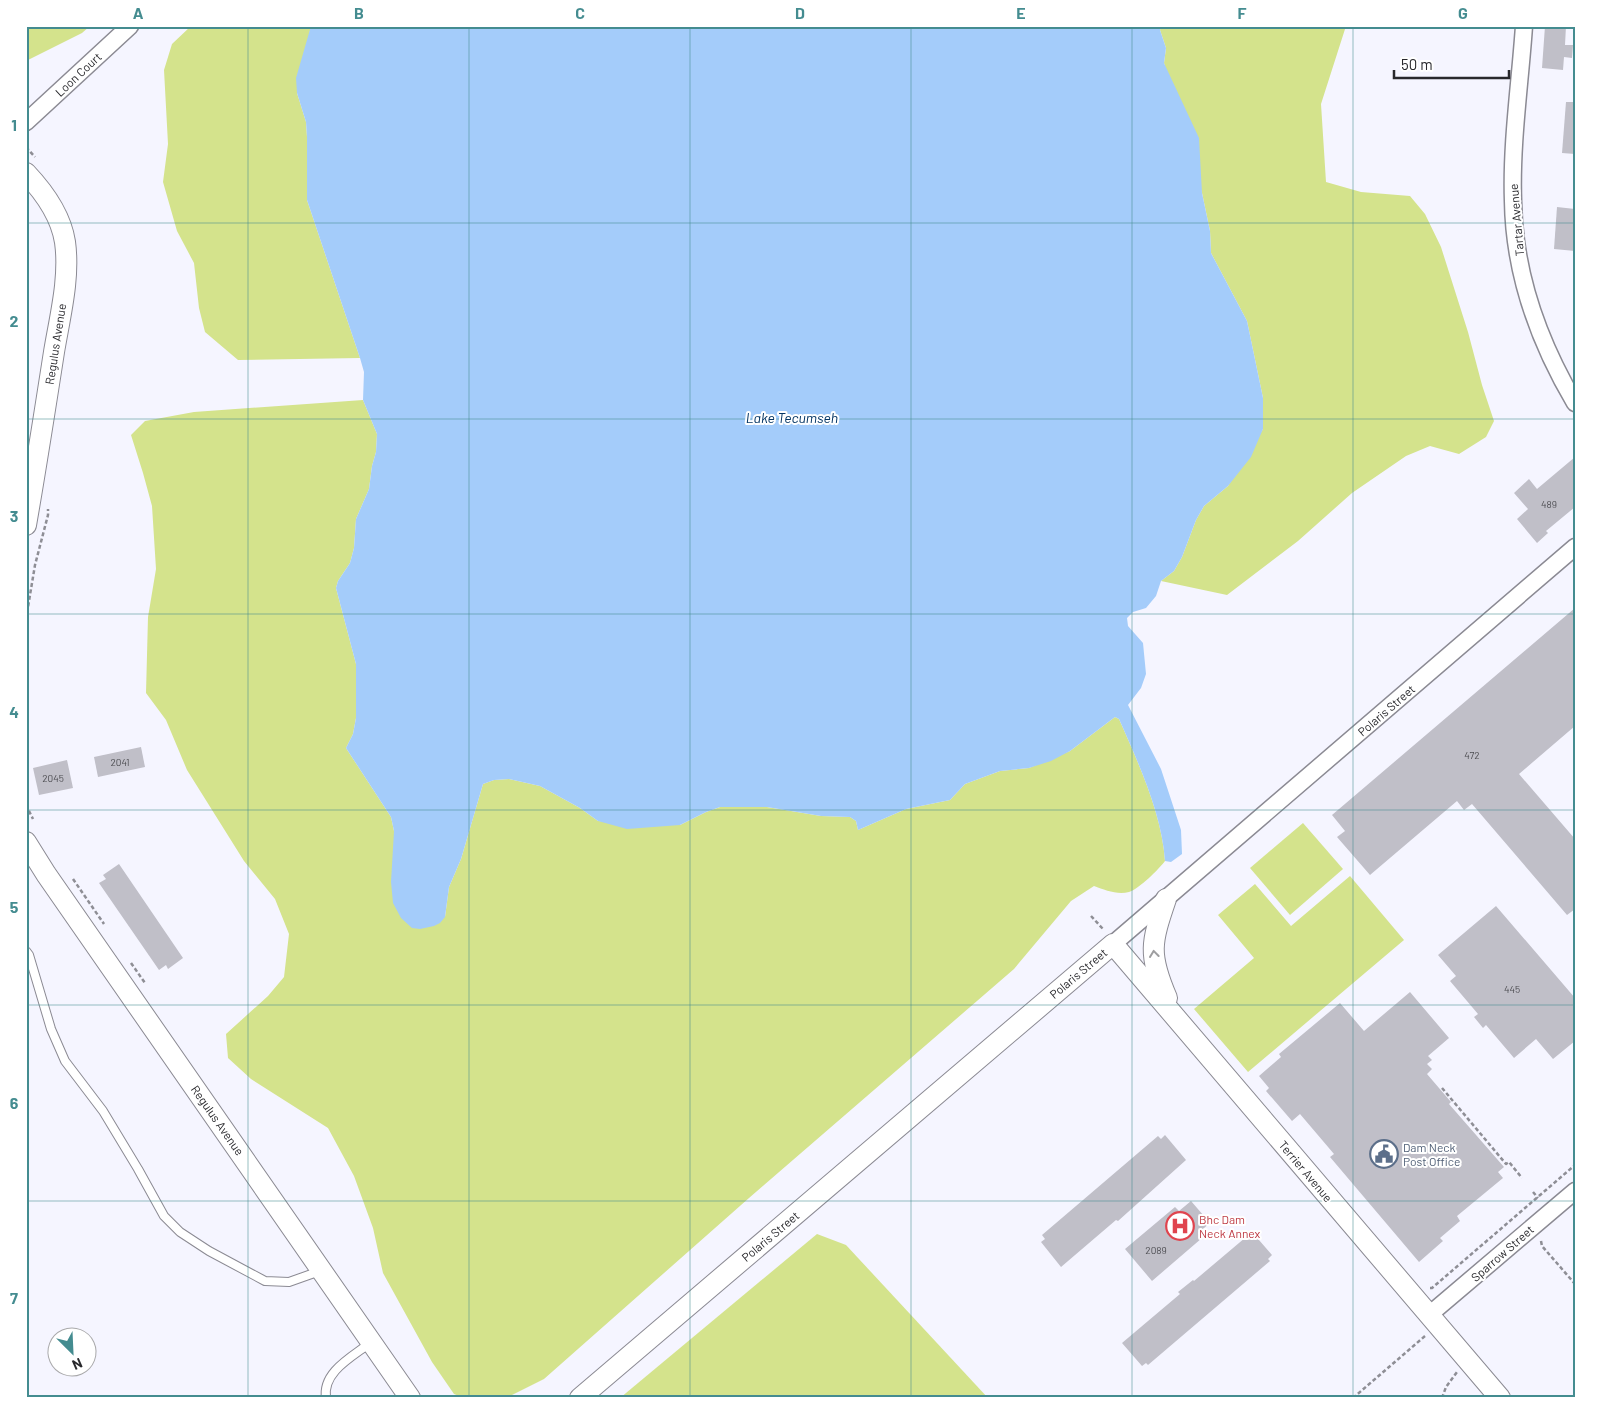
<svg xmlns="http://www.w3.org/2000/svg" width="1601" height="1424" viewBox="0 0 1601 1424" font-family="Barlow,sans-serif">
  <rect width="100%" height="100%" fill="#f5f5ff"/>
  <g fill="#d4e38c">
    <polygon points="26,26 90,26 82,33 26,61"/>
    <polygon points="191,26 311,26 297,93 306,122 307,137 307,200 360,358 238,360 205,332 199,308 194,263 177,231 163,182 168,144 164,70 172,44"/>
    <polygon points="1161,26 1346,26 1321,104 1326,182 1361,192 1410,196 1425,214 1441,247 1468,332 1482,385 1494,421 1486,437 1459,454 1430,446 1406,456 1352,493 1298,541 1227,595 1161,581 1174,571 1182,557 1196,520 1204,506 1228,486 1263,429 1263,398 1247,321 1211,253 1210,231 1202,193 1164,63 1166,48 1160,30"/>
    <path d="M363 400 377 434 376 452 372 466 369 489 356 519 354 548 350 563 338 581 336 588 356 664V718L353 734 346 748 391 817 394 831 445 917 449 887 461 859 483 784 494 780 509 779 540 786 580 808 598 821 680 825 706 812 720 807H767L821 816 850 817 856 821 858 830 906 809 950 800 965 784 1000 771 1029 768 1070 751 1115 717 1119 719C1138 762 1162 814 1165 861 1159 869 1139 889 1129 892 1117 895 1105 890 1094 886L1071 901 1014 969 749 1198 544 1379 506 1398H464L454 1394 432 1362 383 1273 373 1228 354 1176 328 1128 251 1079 228 1058 226 1034 268 996 284 977 289 934 275 899 244 861 187 770 166 720 146 693 148 617 156 569 152 506 143 473 131 435 145 421 194 412Z"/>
    <polygon points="1303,823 1343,869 1290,915 1250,868"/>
    <polygon points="1350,876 1404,940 1248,1072 1194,1009 1254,958 1218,915 1255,884 1291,926"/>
    <polygon points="817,1234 846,1245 988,1398 620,1398"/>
  </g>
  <path fill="#a4ccfa" d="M311 26H1161L1160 30 1166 48 1164 63 1199 138 1202 193 1210 231 1211 253 1247 321 1263 398V429L1251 457 1228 486 1204 506 1196 520 1182 557 1174 571 1161 581 1156 596 1146 608 1133 612 1127 618 1128 626 1143 643 1146 674 1141 688 1128 705 1161 769 1181 830 1182 854 1171 862 1165 861C1162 814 1138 762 1119 719L1115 717 1070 751 1051 761 1029 768 1000 771 965 784 950 800 906 809 858 830 856 821 850 817 821 816 767 807H720L706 812 680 825 627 829 598 821 580 808 540 786 509 779 494 780 483 784 461 859 449 887 445 917 440 923 434 926 420 929 412 928 401 918 393 903 391 882 394 831 391 817 346 748 353 734 356 718V664L336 588 338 581 350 563 354 548 356 519 369 489 372 466 376 452 377 434 363 400 364 372 360 358 307 200V137L306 122 297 93 296 78Z"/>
  <g fill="#c0bfc8">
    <polygon points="1545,26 1566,26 1565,45 1573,45 1572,58 1564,57 1563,70 1542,68"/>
    <polygon points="1566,102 1575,102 1575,154 1562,153"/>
    <polygon points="1557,207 1575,209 1575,251 1554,249"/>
    <polygon points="1575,457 1575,507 1546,531 1548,533 1537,543 1517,519 1528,509 1514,493 1529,479 1537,489"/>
    <polygon points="1575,608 1575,726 1519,774 1575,839 1575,909 1567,915 1472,804 1464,810 1457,801 1370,875 1337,837 1345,831 1332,815"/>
    <polygon points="141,747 145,767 98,777 94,757"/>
    <polygon points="67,760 73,788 39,795 33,768"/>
    <polygon points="119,864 183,958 168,969 166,965 159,970 99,883 106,879 103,875"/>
    <polygon points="1496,906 1575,998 1575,1041 1553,1059 1536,1039 1514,1058 1486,1025 1483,1028 1474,1017 1478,1014 1450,981 1456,976 1438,955"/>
    <polygon points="1410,992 1449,1038 1428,1056 1432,1060 1427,1064 1432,1069 1427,1074 1451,1102 1449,1104 1504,1167 1498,1172 1503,1178 1457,1216 1460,1221 1440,1238 1443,1241 1419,1262 1330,1157 1334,1154 1300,1114 1292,1121 1266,1091 1269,1088 1259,1076 1281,1057 1279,1054 1340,1003 1364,1031"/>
    <polygon points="1165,1135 1186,1160 1118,1221 1116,1220 1061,1267 1041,1242 1045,1239 1042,1235 1158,1136 1161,1139"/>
    <polygon points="1191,1201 1210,1223 1198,1233 1202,1238 1152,1281 1125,1249 1175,1207 1179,1211"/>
    <polygon points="1252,1232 1272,1255 1268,1259 1270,1261 1148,1365 1146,1363 1142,1366 1122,1343 1180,1294 1178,1292 1193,1280 1194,1281"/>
  </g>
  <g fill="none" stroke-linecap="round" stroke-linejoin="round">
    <defs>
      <g id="service">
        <polyline points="26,951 29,955 51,1029 65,1061 103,1111 138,1169 164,1216 180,1232 209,1251 265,1281 289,1282 320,1271"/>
        <path d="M326 1398C322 1372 352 1357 370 1343"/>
      </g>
      <g id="minor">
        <path d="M1524 26C1520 84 1511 144 1513 201 1514 272 1539 342 1575 403"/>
        <polyline points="26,122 130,26"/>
        <polyline points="1113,944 1575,547"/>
        <polyline points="1429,1315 1575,1191"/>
      </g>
      <g id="tertiary">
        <path d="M26 173C44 192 61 216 65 242 70 278 60 316 54 352 45 410 36 468 26 525"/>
        <polyline points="26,842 46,874 410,1398"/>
        <path d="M1166 899C1151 943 1148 954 1167 998"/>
        <polyline points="580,1398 1113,944 1500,1398"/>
      </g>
    </defs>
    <use href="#service" stroke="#8b8a93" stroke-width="10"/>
    <use href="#minor" stroke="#8b8a93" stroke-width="19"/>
    <use href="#tertiary" stroke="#8b8a93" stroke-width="22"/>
    <g stroke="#8e8e95" stroke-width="2.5" stroke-dasharray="4 2.5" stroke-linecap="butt">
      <polyline points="26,147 35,157"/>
      <polyline points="26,619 35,565 48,515 48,509"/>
      <polyline points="26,805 33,819"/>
      <polyline points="73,879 104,924"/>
      <polyline points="1091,916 1103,929"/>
      <polyline points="131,963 145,983"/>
      <polyline points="1442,1088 1506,1164 1509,1162 1522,1178"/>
      <polyline points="1533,1192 1538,1198"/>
      <polyline points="1541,1241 1542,1246 1575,1284"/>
      <polyline points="1430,1288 1432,1288 1575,1165"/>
      <polyline points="1353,1398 1425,1336"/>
      <polyline points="1442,1398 1446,1387 1457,1372"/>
    </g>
    <use href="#service" stroke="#fff" stroke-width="8"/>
    <use href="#minor" stroke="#fff" stroke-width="16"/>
    <use href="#tertiary" stroke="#fff" stroke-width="20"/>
  </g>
  <defs><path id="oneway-chevron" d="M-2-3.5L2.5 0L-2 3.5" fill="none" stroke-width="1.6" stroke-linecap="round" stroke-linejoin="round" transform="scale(1.25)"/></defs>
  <use stroke="#9e9ea0" href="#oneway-chevron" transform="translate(1154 954) rotate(-97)"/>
  <path fill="none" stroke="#448c90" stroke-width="1" stroke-opacity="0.55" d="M248 26V1398M469 26V1398M690 26V1398M911 26V1398M1132 26V1398M1353 26V1398M26 223H1575M26 419H1575M26 614H1575M26 810H1575M26 1005H1575M26 1201H1575"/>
  <defs>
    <symbol id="civic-ring" viewBox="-11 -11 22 22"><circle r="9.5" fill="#fff" stroke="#5c6f8a" stroke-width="1.5"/><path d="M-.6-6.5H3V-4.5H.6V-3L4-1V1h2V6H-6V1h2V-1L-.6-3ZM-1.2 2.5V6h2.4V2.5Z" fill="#5c6f8a"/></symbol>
    <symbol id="hospital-ring" viewBox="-11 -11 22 22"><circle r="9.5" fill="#fff" stroke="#e0444e" stroke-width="1.5"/><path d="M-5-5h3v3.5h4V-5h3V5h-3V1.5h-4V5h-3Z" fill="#e0444e"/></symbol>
  </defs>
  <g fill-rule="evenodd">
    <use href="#civic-ring" x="1368" y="1138" width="32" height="32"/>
    <use href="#hospital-ring" x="1164" y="1210" width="32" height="32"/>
  </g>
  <g text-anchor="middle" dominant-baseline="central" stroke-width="4" stroke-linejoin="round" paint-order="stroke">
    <g font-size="10" fill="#4e4e53">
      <text x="1549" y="504">489</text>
      <text x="1472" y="755">472</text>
      <text x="120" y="762">2041</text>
      <text x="53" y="778">2045</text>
      <text x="1512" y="989">445</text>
      <text x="1156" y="1250">2089</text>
    </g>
    <g font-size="12" fill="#28282c" stroke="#fff">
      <text transform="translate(78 74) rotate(-43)">Loon Court</text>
      <text transform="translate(1516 220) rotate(-95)">Tartar Avenue</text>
      <text transform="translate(55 344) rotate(-81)">Regulus Avenue</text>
      <text transform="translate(1386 710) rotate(-41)">Polaris Street</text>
      <text transform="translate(1078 973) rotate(-40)">Polaris Street</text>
      <text transform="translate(218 1120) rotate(55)">Regulus Avenue</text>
      <text transform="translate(1306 1171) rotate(50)">Terrier Avenue</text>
      <text transform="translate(770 1236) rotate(-40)">Polaris Street</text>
      <text transform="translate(1502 1253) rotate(-41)">Sparrow Street</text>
    </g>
    <g font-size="12" fill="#4e5e75" stroke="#fff" text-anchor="start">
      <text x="1403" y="1147">Dam Neck<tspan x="1403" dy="14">Post Office</tspan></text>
    </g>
    <g font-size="12" fill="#be3a42" stroke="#fff" text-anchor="start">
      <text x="1199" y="1219">Bhc Dam<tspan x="1199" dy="14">Neck Annex</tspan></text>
    </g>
    <g font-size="14" font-style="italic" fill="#033463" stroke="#fff">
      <text x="792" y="417">Lake Tecumseh</text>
    </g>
  </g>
  <rect width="1601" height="1424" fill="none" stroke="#ffffff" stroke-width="55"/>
  <g transform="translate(72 1352) rotate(156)"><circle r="24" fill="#ffffff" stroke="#a9a9ab"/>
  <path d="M0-4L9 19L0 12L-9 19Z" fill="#448c90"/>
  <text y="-8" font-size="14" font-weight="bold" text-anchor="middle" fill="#28282c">N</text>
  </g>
  <path d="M1394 70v8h115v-8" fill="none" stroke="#28282c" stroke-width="2.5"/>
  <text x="1401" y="70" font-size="15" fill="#28282c" stroke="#ffffff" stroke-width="4" paint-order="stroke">50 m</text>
  <rect x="28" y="28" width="1546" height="1368" fill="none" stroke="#448c90" stroke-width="2"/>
  <g font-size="16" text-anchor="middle" font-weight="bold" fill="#448c90">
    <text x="138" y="19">A</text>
    <text x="359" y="19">B</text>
    <text x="580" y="19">C</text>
    <text x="800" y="19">D</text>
    <text x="1021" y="19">E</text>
    <text x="1242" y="19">F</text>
    <text x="1463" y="19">G</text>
    <text x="14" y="131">1</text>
    <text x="14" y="327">2</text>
    <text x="14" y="522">3</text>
    <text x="14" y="718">4</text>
    <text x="14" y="913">5</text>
    <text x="14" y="1109">6</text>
    <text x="14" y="1304">7</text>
  </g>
</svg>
